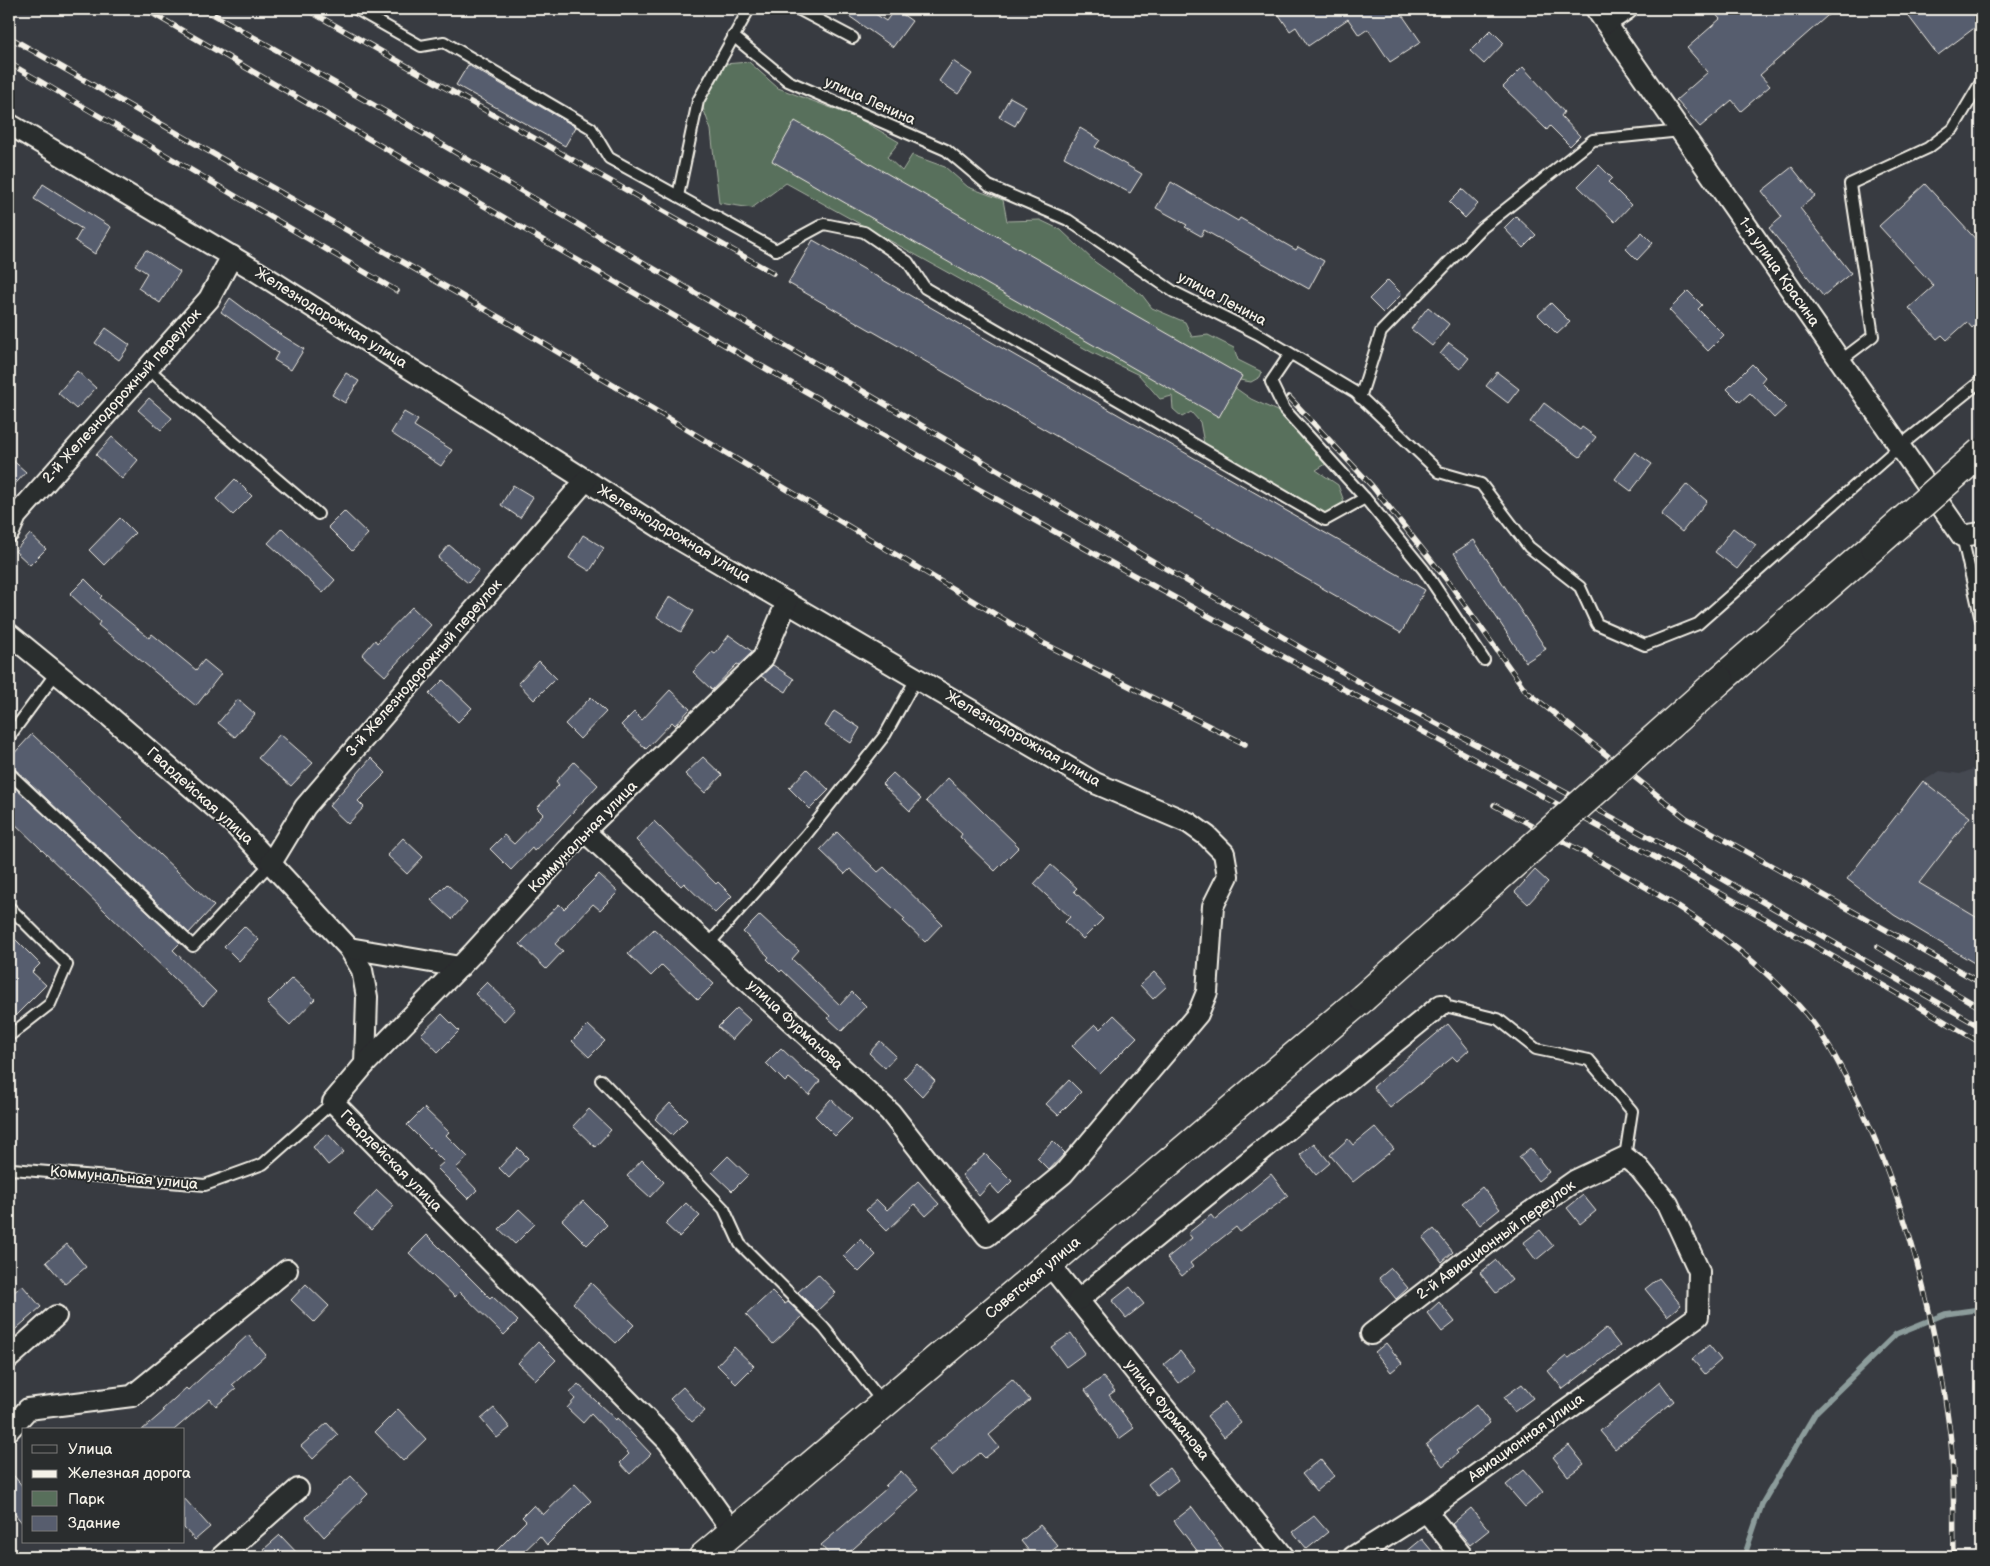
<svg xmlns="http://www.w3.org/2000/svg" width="1990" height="1566" viewBox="0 0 1990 1566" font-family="'Balsamiq Sans',sans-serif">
  <rect width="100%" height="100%" fill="#383b41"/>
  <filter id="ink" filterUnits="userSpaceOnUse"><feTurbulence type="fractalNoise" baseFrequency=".02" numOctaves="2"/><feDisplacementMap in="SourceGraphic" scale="10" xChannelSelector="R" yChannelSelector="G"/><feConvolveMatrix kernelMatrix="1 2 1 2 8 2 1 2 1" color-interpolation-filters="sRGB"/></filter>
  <g filter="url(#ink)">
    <polygon fill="#454851" points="1981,766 1981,967 1894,915 1847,879 1923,781 1940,771 1960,774"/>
    <polygon fill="#586f5b" stroke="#a6b0a2" points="749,62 778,88 858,118 899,142 887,157 902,171 912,155 945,167 968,187 1003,200 1007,221 1040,220 1061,230 1095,262 1142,295 1152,308 1185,322 1192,337 1208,335 1234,348 1238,360 1262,372 1260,377 1251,382 1234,379 1231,385 1251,399 1277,411 1326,464 1316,470 1338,485 1345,504 1321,520 1204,443 1200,422 1191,412 1182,417 1173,409 1172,396 1160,399 1139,375 1093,353 786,183 752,208 719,203 711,130 702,105 724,64"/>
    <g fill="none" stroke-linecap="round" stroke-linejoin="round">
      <polyline stroke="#8c9c9b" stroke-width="5.5" points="1744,1557 1762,1504 1816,1412 1896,1334 1945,1314 1981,1309"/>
    </g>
    <g fill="#575d6e" stroke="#f4f1e8">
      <polygon points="839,9 868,9 886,21 895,9 912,21 893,47"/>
      <polygon points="1275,9 1398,9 1421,42 1390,62 1368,29 1359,35 1348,19 1308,46 1296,27 1290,31"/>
      <polygon points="1711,9 1835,9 1760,75 1770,86 1741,111 1732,100 1700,127 1676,100 1708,72 1687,48 1720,19"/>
      <polygon points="1903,9 1981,9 1981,23 1938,55"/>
      <polygon points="1491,30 1504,43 1484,64 1470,51"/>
      <polygon points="953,61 972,74 958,94 939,81"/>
      <polygon points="468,65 576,127 565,146 456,85"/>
      <polygon points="1523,67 1564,112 1561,116 1580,136 1570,146 1550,126 1547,130 1503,87"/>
      <polygon points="1010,97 1026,106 1015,126 999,117"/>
      <polygon points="795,121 1242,376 1219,417 772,161"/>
      <polygon points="1080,128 1100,140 1095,147 1142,174 1130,193 1064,157"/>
      <polygon points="1599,165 1612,178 1608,182 1631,205 1615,222 1578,186"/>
      <polygon points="1792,167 1815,196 1800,208 1851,273 1823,296 1769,228 1782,217 1762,191"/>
      <polygon points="1171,182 1238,221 1240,218 1296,250 1298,247 1324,261 1309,289 1204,230 1201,236 1185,227 1187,225 1156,208"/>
      <polygon points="43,184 111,227 95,254 75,241 82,229 34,199"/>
      <polygon points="1925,184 1981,245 1981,319 1972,328 1967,322 1947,340 1942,335 1937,339 1909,308 1934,286 1879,226"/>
      <polygon points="1462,189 1478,204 1465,218 1449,202"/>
      <polygon points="1516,216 1536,235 1523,248 1504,228"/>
      <polygon points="1642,232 1653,243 1637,260 1625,248"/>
      <polygon points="813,240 1425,590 1401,633 788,283"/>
      <polygon points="146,250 180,272 160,303 138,288 147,273 135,265"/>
      <polygon points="1388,280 1402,294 1383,313 1369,299"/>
      <polygon points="1688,291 1702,305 1698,309 1724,335 1708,351 1669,310"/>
      <polygon points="230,298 270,328 304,349 291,370 274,360 278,353 221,312"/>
      <polygon points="1551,303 1570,322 1557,334 1538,315"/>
      <polygon points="1428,307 1449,324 1432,346 1411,329"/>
      <polygon points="106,328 130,345 119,360 95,343"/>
      <polygon points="1449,343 1469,358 1460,369 1440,354"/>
      <polygon points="1752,364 1765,377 1761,382 1786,407 1774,418 1750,393 1740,402 1727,389"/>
      <polygon points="77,371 96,388 76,409 58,393"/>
      <polygon points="1497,372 1519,389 1508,403 1486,386"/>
      <polygon points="346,373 359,381 345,403 332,395"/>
      <polygon points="149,398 172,418 161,430 138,410"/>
      <polygon points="1544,403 1580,430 1582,427 1596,437 1580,457 1530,422"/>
      <polygon points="404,412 418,420 414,426 452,450 441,466 391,433"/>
      <polygon points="112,437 138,460 122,479 96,455"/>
      <polygon points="1635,452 1652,464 1631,491 1615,479"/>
      <polygon points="9,457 26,472 9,491"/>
      <polygon points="235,479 252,496 233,515 216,499"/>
      <polygon points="1687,484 1707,501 1682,532 1661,515"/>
      <polygon points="513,485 533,497 520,518 501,505"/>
      <polygon points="344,511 368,534 352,551 328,527"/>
      <polygon points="120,518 135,533 104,565 89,550"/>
      <polygon points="282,528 335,580 323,593 268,543"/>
      <polygon points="1733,528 1756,545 1737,569 1715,552"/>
      <polygon points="30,534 46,549 30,565 15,551"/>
      <polygon points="583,535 604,548 590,571 569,558"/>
      <polygon points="1474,540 1546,649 1526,662 1454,553"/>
      <polygon points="449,545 479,570 468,583 438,558"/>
      <polygon points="85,579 102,596 100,598 149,638 152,634 196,670 204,660 221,674 196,706 98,625 100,622 70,594"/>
      <polygon points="670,596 694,611 681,632 657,617"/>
      <polygon points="412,607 431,625 385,676 362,655 375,640 377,643"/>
      <polygon points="729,635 753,652 739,665 737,664 712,690 693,672 712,652 715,654"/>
      <polygon points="539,661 556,678 534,700 518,683"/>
      <polygon points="773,665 794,679 786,692 761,676"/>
      <polygon points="443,680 472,708 458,722 429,694"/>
      <polygon points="670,690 690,709 675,725 672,722 646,749 621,725 634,712 642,720"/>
      <polygon points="591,697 606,712 580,739 565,724"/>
      <polygon points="238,699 255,714 235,737 218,723"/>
      <polygon points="834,711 860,728 851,743 825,726"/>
      <polygon points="32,734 214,906 189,933 14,768 9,766 9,759"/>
      <polygon points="280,734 313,763 291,786 258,758"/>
      <polygon points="703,757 722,775 705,793 685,774"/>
      <polygon points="371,758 386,773 358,801 364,807 348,824 329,806"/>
      <polygon points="574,762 598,785 558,828 534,851 532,848 511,870 490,849 504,835 514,844 543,814 537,808 559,785 556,781"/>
      <polygon points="807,769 829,790 810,809 789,788"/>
      <polygon points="893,773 921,799 910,811 882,784"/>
      <polygon points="948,778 1019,847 995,871 960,837 962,834 926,801"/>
      <polygon points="1923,781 1970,817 1919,883 1981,920 1981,967 1894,915 1847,879"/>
      <polygon points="9,782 180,943 173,950 216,992 203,1006 9,818"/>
      <polygon points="654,821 716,884 718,882 732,896 715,913 684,883 681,886 636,840"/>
      <polygon points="837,832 878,872 884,867 942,924 925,942 903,921 905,919 850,869 845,874 820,850"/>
      <polygon points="403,838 423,857 407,874 387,855"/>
      <polygon points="1051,865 1077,888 1074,891 1103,919 1083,939 1065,922 1070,917 1034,884"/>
      <polygon points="1535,870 1548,882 1528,904 1515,892"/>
      <polygon points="599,874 618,892 600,910 593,904 555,944 563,951 546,969 520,944 559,904 564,909"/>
      <polygon points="447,884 467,903 452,919 431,900"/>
      <polygon points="760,915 799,951 792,959 840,1005 852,992 866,1006 842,1031 828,1018 830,1016 782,970 780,972 767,959 769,957 743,932"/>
      <polygon points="244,926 259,940 239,961 224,946"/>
      <polygon points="654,929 714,984 698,1000 662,965 651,976 628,954"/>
      <polygon points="9,933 40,964 32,972 46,985 9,1022"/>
      <polygon points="1154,972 1167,986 1153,999 1140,985"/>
      <polygon points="292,978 315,999 290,1025 267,1003"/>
      <polygon points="487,982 515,1009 504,1021 475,994"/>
      <polygon points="737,1008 750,1020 732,1040 718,1027"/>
      <polygon points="442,1014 459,1031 438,1052 421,1034"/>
      <polygon points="1114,1015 1137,1037 1100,1074 1072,1046 1095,1024 1100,1029"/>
      <polygon points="1448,1024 1469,1050 1457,1061 1453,1057 1390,1108 1373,1087"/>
      <polygon points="588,1025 605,1041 589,1057 572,1041"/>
      <polygon points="880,1041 896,1056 885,1068 869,1053"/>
      <polygon points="781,1048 807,1073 808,1072 820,1081 809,1095 789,1078 785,1082 766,1063"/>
      <polygon points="917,1064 935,1081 922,1096 904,1078"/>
      <polygon points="1069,1080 1081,1092 1058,1115 1046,1104"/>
      <polygon points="831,1099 852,1119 835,1136 815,1116"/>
      <polygon points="670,1103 687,1120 672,1135 655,1119"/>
      <polygon points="424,1108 449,1132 446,1135 468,1157 456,1168 477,1190 468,1199 437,1168 444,1162 407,1125"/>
      <polygon points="589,1109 611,1130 595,1147 573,1126"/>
      <polygon points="1375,1127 1394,1149 1353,1182 1330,1155 1348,1139 1353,1145"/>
      <polygon points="328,1134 344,1152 328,1165 313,1147"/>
      <polygon points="1053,1141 1065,1153 1049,1170 1037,1158"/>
      <polygon points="1314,1143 1330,1163 1316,1175 1300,1155"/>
      <polygon points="518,1148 528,1158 509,1178 499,1168"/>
      <polygon points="1530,1148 1549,1172 1538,1181 1519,1157"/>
      <polygon points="985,1154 1012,1181 999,1194 990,1184 979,1196 962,1175"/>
      <polygon points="728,1156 748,1175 732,1191 712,1172"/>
      <polygon points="642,1160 664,1182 650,1197 627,1176"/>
      <polygon points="1271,1174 1288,1196 1240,1232 1236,1227 1190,1263 1193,1267 1182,1276 1167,1258 1192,1238 1188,1233 1211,1215 1215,1220"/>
      <polygon points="918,1181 939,1204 926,1216 915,1204 887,1231 866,1210 877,1200 887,1210"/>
      <polygon points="1482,1187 1500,1209 1480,1225 1462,1203"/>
      <polygon points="377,1190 394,1206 371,1230 354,1214"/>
      <polygon points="1583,1195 1596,1211 1580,1224 1567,1208"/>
      <polygon points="583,1201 607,1225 587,1245 562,1220"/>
      <polygon points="686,1203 700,1216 679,1237 665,1224"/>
      <polygon points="519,1209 535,1224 515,1244 499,1229"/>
      <polygon points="1434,1229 1453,1252 1442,1262 1423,1238"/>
      <polygon points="1540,1230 1553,1246 1536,1260 1523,1243"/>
      <polygon points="427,1235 490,1298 492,1296 518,1321 504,1335 460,1292 455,1297 409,1253"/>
      <polygon points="860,1239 876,1255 859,1272 843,1256"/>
      <polygon points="67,1244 86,1267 65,1284 46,1262"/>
      <polygon points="1496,1260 1512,1280 1496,1293 1480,1273"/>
      <polygon points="1391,1268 1408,1288 1396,1299 1379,1278"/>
      <polygon points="818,1274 836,1293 817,1311 798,1292"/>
      <polygon points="1659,1278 1681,1305 1667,1316 1645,1289"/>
      <polygon points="591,1283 634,1325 616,1343 573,1303"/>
      <polygon points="306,1284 329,1306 314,1322 291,1300"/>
      <polygon points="22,1285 41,1307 9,1335 9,1297"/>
      <polygon points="1130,1287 1144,1304 1126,1318 1112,1301"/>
      <polygon points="772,1291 785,1304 788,1302 803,1316 773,1344 746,1315"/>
      <polygon points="1439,1302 1455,1322 1442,1332 1427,1313"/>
      <polygon points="1606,1328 1620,1346 1563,1389 1548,1371 1566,1356 1569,1358"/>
      <polygon points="1071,1333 1085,1353 1066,1367 1051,1347"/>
      <polygon points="248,1335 266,1355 232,1385 236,1389 216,1406 210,1399 174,1430 142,1430 164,1411 162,1410 186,1388 188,1390"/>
      <polygon points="538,1342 556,1360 536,1380 518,1363"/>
      <polygon points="1386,1343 1402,1363 1391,1372 1375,1352"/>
      <polygon points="1709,1345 1721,1360 1705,1374 1692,1359"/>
      <polygon points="734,1347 754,1366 736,1384 717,1365"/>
      <polygon points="1180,1351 1195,1370 1179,1383 1164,1364"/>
      <polygon points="1103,1377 1115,1391 1109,1395 1134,1428 1119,1439 1085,1390"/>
      <polygon points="1012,1379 1030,1400 989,1435 999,1447 985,1458 980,1453 952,1476 929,1449"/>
      <polygon points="1660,1382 1674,1401 1615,1449 1600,1431"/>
      <polygon points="578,1384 616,1420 617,1418 651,1454 630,1474 620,1463 629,1454 591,1414 583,1423 567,1408 575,1399 570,1393"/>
      <polygon points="1522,1384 1533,1398 1514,1412 1504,1397"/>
      <polygon points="683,1387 705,1411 692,1422 670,1399"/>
      <polygon points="1225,1402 1241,1423 1224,1437 1207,1416"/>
      <polygon points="1476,1405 1490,1423 1456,1451 1458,1453 1443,1466 1426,1445"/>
      <polygon points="494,1408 510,1428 497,1438 481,1419"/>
      <polygon points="398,1409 426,1439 403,1461 375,1432"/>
      <polygon points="327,1423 338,1435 313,1459 301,1446"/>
      <polygon points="1569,1445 1584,1464 1568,1476 1553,1457"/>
      <polygon points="1320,1459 1334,1476 1316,1491 1302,1474"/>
      <polygon points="1169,1468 1178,1480 1157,1496 1148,1484"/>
      <polygon points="9,1470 24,1488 24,1525 9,1507"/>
      <polygon points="1524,1470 1543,1492 1525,1507 1506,1485"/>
      <polygon points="901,1471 919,1490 844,1557 831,1557 821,1545 887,1488 885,1486"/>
      <polygon points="351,1476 368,1494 324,1537 306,1517"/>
      <polygon points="575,1484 591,1501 547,1545 540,1536 518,1557 490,1557 526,1521 522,1517 534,1505 543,1515"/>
      <polygon points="184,1498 210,1527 195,1540 184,1528"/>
      <polygon points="1192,1507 1229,1557 1202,1557 1174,1521"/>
      <polygon points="1471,1508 1489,1530 1470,1545 1452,1524"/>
      <polygon points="1314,1516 1328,1532 1307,1549 1293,1532"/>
      <polygon points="1040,1525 1058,1546 1044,1557 1034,1557 1021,1541"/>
      <polygon points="280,1535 301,1557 271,1557 264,1549"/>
      <polygon points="1422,1539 1437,1557 1400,1557"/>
    </g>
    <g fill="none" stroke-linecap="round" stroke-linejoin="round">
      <defs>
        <g id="service">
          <polyline points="356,9 421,46 444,42 591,128 609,158 776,250 824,224 864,232 908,262 925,288 1325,520 1365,498"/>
          <polyline points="798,9 853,38"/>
          <polyline points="733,36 788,81 946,150 989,186 1068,220 1174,292 1258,334 1355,392 1439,472 1481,484 1529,547 1580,587 1597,624 1645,645 1698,624 1900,446 1981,381"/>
          <polyline points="678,196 698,101 749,9"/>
          <polyline points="1290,354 1271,382 1284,409 1365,498 1424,570 1484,660"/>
          <polyline points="1840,361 1873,336 1850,184 1928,148 1953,129 1981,82"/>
          <polyline points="147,368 318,514"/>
          <polyline points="1360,398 1381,332 1482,228 1593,140 1681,131"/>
          <polyline points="1962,536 1981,620"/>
          <polyline points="9,737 56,673"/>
          <polyline points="9,773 193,946 271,863"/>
          <polyline points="9,907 67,965 50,1004 9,1036"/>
          <polyline points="708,945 806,835 885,735 917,677"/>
          <polyline points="1441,1005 1498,1019 1536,1049 1589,1060 1632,1111 1625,1157"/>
          <polyline points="601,1080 724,1209 740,1244 824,1328 883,1403"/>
          <polyline points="9,1172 12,1169 205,1185 263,1164 333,1102"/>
        </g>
        <g id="minor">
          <polyline points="1596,9 1962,536 1981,533"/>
          <polyline points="1606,23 1627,9"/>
          <polyline points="9,124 256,271 677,538 1095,783 1189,823 1207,836 1224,853 1228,876 1213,906 1207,992 1198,1014 1063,1174 987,1236 890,1112 584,831"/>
          <polyline points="9,532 16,516 209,299 232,256"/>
          <polyline points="9,634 108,715 233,823 349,948 362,970 367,997 365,1064"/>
          <polyline points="271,863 305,807 586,480"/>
          <polyline points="349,948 460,967"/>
          <polyline points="1049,1264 1284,1557"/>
          <polyline points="1078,1300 1441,1005"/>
          <polyline points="9,1358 56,1316"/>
          <polyline points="9,1430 28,1409 132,1396 287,1270"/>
          <polyline points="1426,1511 1463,1557"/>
          <polyline points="733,1532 668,1441 333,1102 365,1064 474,952 584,831 763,658 787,602"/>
          <polyline points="221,1557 298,1489"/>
          <polyline points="1353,1557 1426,1511 1698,1316 1699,1271 1668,1204 1639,1168 1625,1157 1576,1180 1506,1229 1371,1334"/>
        </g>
        <g id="primary">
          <polyline points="1720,680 1874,546"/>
          <polyline points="703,1557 1363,998"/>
        </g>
      </defs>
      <use href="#service" stroke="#f4f1e8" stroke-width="14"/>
      <use href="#minor" stroke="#f4f1e8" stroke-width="24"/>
      <use href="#primary" stroke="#f4f1e8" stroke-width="31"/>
      <use href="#service" stroke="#2a2d2e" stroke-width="10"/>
      <use href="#minor" stroke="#2a2d2e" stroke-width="20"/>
      <use href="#primary" stroke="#2a2d2e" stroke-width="28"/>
      <defs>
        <g id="rail">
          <path d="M145 9C475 200 803 394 1137 577 1419 732 1705 878 1981 1043"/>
          <polyline points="204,9 407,124 1361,683 1660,843 1981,1027"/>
          <polyline points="306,9 773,273"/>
          <polyline points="9,37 516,327 1045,644 1245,744"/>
          <polyline points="9,63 397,291"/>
          <polyline points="1289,397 1372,486 1450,584 1526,691 1686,818 1981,983"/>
          <path d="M1494 805C1600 862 1716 915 1799 1006 1825 1034 1842 1069 1859 1103 1907 1206 1936 1320 1950 1433 1955 1474 1953 1516 1954 1557"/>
          <polyline points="1877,947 1981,1008"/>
        </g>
      </defs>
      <use href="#rail" stroke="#f4f1e8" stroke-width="5.5"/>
      <use href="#rail" stroke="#2a2d2e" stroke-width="4" stroke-dasharray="11" stroke-linecap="butt"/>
      <defs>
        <g id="primary-bridge">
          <polyline points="1874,546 1981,452"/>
          <polyline points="1363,998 1720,680"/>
        </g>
      </defs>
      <use href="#primary-bridge" stroke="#f4f1e8" stroke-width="31" stroke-linecap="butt"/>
      <use href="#primary-bridge" stroke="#2a2d2e" stroke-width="28"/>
    </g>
  </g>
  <g text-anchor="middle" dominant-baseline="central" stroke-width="4" stroke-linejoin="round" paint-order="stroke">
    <g font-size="15" fill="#f4f1e8" stroke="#2a2d2e">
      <text transform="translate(870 101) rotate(24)">улица Ленина</text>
      <text transform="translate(1779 272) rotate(55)">1-я улица Красина</text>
      <text transform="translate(1222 299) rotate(28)">улица Ленина</text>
      <text transform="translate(331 318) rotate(32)">Железнодорожная улица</text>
      <text transform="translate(122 396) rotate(-48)">2-й Железнодорожный переулок</text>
      <text transform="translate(674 534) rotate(31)">Железнодорожная улица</text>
      <text transform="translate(424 668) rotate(-49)">3-й Железнодорожный переулок</text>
      <text transform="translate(1023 739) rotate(30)">Железнодорожная улица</text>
      <text transform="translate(200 796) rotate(42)">Гвардейская улица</text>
      <text transform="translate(583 837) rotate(-46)">Коммунальная улица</text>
      <text transform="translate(795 1025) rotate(43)">улица Фурманова</text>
      <text transform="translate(391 1161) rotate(45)">Гвардейская улица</text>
      <text transform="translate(124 1178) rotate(5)">Коммунальная улица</text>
      <text transform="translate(1496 1240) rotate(-36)">2-й Авиационный переулок</text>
      <text transform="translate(1033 1278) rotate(-40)">Советская улица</text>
      <text transform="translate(1167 1410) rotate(51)">улица Фурманова</text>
      <text transform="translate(1526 1438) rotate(-36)">Авиационная улица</text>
    </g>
  </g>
  <rect width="1990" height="1566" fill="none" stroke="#2a2d2e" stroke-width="30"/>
  <rect x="15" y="15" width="1960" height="1536" fill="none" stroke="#f4f1e8" stroke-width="2" filter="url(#ink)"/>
  <rect x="22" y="1428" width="162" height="115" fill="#2a2d2e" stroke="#7b7b78"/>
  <rect x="32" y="1445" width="25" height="8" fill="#2a2d2e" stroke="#7b7b78"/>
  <text x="68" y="1454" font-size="15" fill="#f4f1e8">Улица</text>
  <rect x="32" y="1470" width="25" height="8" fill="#f4f1e8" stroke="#7b7b78"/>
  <text x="68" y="1478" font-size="15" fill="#f4f1e8">Железная дорога</text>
  <rect x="32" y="1491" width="25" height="15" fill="#586f5b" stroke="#7b7b78"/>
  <text x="68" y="1504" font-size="15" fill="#f4f1e8">Парк</text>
  <rect x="32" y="1516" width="25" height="15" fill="#575d6e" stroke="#7b7b78"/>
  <text x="68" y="1528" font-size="15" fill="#f4f1e8">Здание</text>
</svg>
